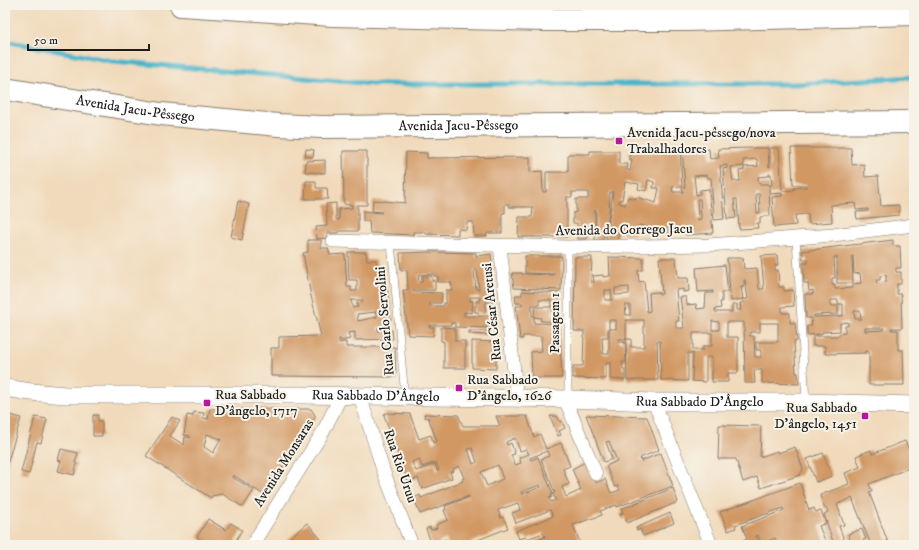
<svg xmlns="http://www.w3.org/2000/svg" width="919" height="550" viewBox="0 0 919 550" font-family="'IM FELL DW Pica',serif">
  <rect width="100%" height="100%" fill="#f7f3e8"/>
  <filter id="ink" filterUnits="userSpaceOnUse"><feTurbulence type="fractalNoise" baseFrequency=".025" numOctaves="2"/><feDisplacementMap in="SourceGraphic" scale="8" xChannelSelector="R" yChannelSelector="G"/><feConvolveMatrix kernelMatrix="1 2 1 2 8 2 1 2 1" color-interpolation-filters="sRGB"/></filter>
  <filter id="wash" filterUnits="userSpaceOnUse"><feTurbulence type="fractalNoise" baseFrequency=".012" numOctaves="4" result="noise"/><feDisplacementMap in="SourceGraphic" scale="16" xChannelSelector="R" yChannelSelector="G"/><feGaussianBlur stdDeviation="0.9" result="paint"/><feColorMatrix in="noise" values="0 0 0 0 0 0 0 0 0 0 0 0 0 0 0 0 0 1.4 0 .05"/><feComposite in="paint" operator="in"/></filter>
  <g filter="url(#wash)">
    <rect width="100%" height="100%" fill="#f1dabb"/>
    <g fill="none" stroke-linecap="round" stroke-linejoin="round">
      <polyline stroke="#4bb5ca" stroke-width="5" points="5,41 112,61 373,84 795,84 914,77"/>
    </g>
    <g id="blocks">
      <g fill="#d19864" fill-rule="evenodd">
        <path d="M750 148H768L769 167H770V148H779L782 191 794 190V188L806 187V185H793L791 148H851L852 165 864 164 865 177 878 176 881 206 899 205V215L857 219 856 212 868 211V209L856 210 855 203 831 205 832 222 809 224 808 214 795 215 796 225 774 227 772 197 782 196V193L770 194V185H772L771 174H769V176L758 177 759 184H769L770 216 760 217V223H757L758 228 739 229 737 199H734L736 218 727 219 723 169 727 168V165L720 166 724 219 714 220 711 178H708L707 175 694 176 696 195 700 194V190L709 189 713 233 686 235V232L650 234 651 228 639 225 634 234H626L619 232 617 241 606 240 607 231H605L603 240H595L596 210H595V233H587V239H578L577 223H573V213L576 212V199H588V192H572V197H567V237H518L519 217H532L533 207H509V204H505V213H502V233H487V236H474L473 222H467L466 230 458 229V235L426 234V232H413V235L370 233 369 221H363V211L381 213 382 212 372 211 373 200 405 203 406 152 427 153V158L530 157V172L542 171 543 192H546V172H568V154H590V151H619V164H628L627 170 630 171 632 159H629L630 150 680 149 682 186 672 187 673 192H683L682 187H685L682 150 709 149 710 159 719 158 718 149ZM757 159 758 166 744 167V170L739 171 740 181H733L731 167 744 166 743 160ZM648 180 654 182 653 188H659L656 203 636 197V199L628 197 625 205 619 203 620 199 622 200 625 182 639 184 638 189 646 191ZM610 192H613L608 225H607L609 211ZM756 194H759L760 213H757ZM697 199H700L701 219 698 220Z"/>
        <polygon points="306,149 314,150 313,157 305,156"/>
        <polygon points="343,151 367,151 367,205 357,205 357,208 358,208 358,231 339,231 339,233 327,233 327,238 317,239 316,227 327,226 326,204 336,203 336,220 339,220 339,209 352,208 352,205 344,204"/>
        <polygon points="325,160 325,173 305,172 306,161"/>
        <polygon points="306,181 316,181 316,188 327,188 328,199 305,199"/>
        <polygon points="238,201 249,204 242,240 231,237"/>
        <path d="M308 240H321V248H328L330 255 345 254 347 287H351V291H357V280H349L348 252H366L367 260H376L377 271H382L383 287H387L391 320H385L386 326 378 327V331L392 330 393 339 355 340V332L348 333 350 339 341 341 340 339H339V343L346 342V347H395L396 377 271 376V348H279V337L321 336 311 296 303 253 308 252ZM351 300H363L362 303 357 304 358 307 353 308ZM377 312V317L358 321 357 314Z"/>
        <path d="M893 240V246H900L901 268H896V272H901V284H897V294H901L902 328H891V330H898V350H903L904 385H869V351H866V353L825 354V346H813V336H839V334L845 333V326H848V322L840 323V331L822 332V334L807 335V326H812L811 318H806L805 294H813V290L809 291 808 283H804L803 263H808V259H803L802 251ZM852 256H853L854 274 860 273 861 283 853 284V288L835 289V285H832V278H835L834 257H837V283H853ZM886 275V282L877 283 876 280H880V276ZM830 300H838V304H843V316L814 317V315L838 314V306H830ZM854 311H860L861 319H855ZM865 328H884V330L865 331Z"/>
        <path d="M433 252 476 253V256L491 254 493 271 486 272V290H490V295L495 296V302H486L485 313 475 312V306H476V301L479 302 480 297H470V301H473L472 313 464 312V316H497V326H493V328L455 327V323H451V325H429V327H434L433 336 408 335 403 290H408L407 270H401L400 253ZM474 270H477L479 290 476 289ZM434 274V276H438V282H451L452 288 453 289V290H446V303H444V306H430V303H441L442 293 413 292V290H435V281H432V276H422V282H419L418 275Z"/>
        <path d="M777 255 778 265H775V270H778L779 287H784V291L793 290 794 306 782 307V313H790V323H795L797 341 794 342 796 373H798L799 384 762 383V370H754L755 383H745L744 322H727V337H738V373H728V382H712V357H706V382L692 381 693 353H688V381L661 380 660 341H657L658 380H627L626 339H631V347H644V320H626V339H619V342H625L626 362H622L623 369H625V380L610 379V363H606V379L573 378V366H583L584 334V331H574L575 257H592L591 282H594L593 276 603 275V277L610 276 609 257 643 258V270H638L639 282 644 281 647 312 650 311 649 293 658 292 659 294H662L659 258H676L678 278H688L689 291 683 292V289L676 290 679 321H676V328H684L680 297H686L687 305 696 304 697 309 705 308 706 293H713V291L698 292 696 268 725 265 728 292H722V302H720L721 308 715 309V312H732V305L737 304V310H741L740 303H743V299H748L745 280H744V287H741L743 299 731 301 727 258H743L744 269 757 268 759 289H764L761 256ZM629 287V294L615 295V288ZM605 290H611L612 300H605ZM625 305H630V315H626ZM609 320H616V329H609ZM712 321 719 322V330H712ZM760 323H778V342H756V350H761V357H755L754 336H750V332H760ZM608 330H609V354H603L602 337H608ZM693 333H712V346H703V350H693Z"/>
        <polygon points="525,256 562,256 561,290 514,288 512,273 522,273 522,274 554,275 554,274 525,273"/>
        <polygon points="522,291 561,293 560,308 553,308 552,315 560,316 559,322 541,321 541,318 534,317 535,307 551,307 551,300 539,300 539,305 532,305 532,316 534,316 534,323 559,324 562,378 532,378 531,352 542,351 541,336 523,336 523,339 520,339 516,306 522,306 522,303 516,303 515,295 522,295"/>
        <polygon points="441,327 455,328 455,341 465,341 465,368 444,368 444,342 441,341"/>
        <polygon points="469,331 488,331 488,335 469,334"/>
        <polygon points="472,341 500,342 500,348 496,348 496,369 472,368"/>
        <path d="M210 409H311L315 415V418L264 495 233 475 232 477 254 490 243 507 222 494 212 496 211 498 146 456 172 417 180 421 170 436 184 445 185 437 190 438V436L184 435 187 415 193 416 194 412 204 413 203 418 208 419ZM207 434 221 439 213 453 204 447Z"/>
        <path d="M385 413 410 414 419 439 431 435 433 443 437 441 428 417 425 418 424 414 458 415 463 426H500L496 416H527L534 437 540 434 546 449 561 443 570 466 563 469 569 484 562 487 566 497 581 490 572 469 585 462 591 469 596 483 605 479 611 493 620 490 618 486 615 487 606 466 617 461 609 441 606 442 612 459 604 462 586 415 647 417 659 450 640 458 641 461 661 453 673 486 617 507 616 505 600 511 602 515 573 525 581 545H537L535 541 545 537 543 533 527 539 526 537 519 539 516 531 553 516 550 510 516 523 512 513 520 510 518 503 498 510 501 518 503 517 508 528 465 545H448L446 539 438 543 439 545H432L426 529 430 527 431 530 437 528 436 525 448 520 444 510 446 509 445 506 469 497V496L420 514 414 498 420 495 421 498 463 481 462 479 464 478 459 466 453 469 454 471 450 472 452 478 422 489 418 478 408 482 384 415ZM515 438 520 451 526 449 529 454 519 458 521 463 515 465 511 455 515 454 511 443 507 445 506 442ZM472 448 477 462 473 464 468 449ZM547 451 549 456 541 459 555 493 553 494 556 500 551 502 549 498 552 497 551 494H553L538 457 531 460 530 458ZM419 459 422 467 436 462 439 470 437 471 435 464 416 471 412 462ZM498 465 503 479 487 486 481 472ZM540 485 541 487 522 494 521 492Z"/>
        <polygon points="8,414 21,418 5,471 5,423"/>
        <polygon points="93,415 98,415 98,421 102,421 102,436 93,436"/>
        <polygon points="550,416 557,416 560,422 562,421 565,428 559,431 561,435 558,436"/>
        <polygon points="35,417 47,419 41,443 37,442 29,474 21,472"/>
        <polygon points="719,425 761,426 760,457 777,451 778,453 795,447 803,469 800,475 761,488 757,477 743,482 736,459 718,459"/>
        <polygon points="905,441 911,455 914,454 914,466 869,484 872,491 869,492 889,545 871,545 852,498 837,504 844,525 839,526 844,540 842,540 844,545 834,545 824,514 828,512 826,508 825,509 820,495 849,484 845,473 860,467 856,456 871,450 872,454"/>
        <polygon points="61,449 78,453 75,463 77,464 74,475 58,471 61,461 58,460"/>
        <polygon points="823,453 832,476 816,482 807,459"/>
        <polygon points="800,483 809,510 814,508 816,512 821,511 826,523 819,526 827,545 778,545 775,538 761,544 758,535 756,536 760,545 733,545 747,539 742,526 784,510 783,508 735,525 736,528 728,531 720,512"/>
        <polygon points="673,488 678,502 627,523 625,517 622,518 620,514 623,513 621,509"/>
        <polygon points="670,513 674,523 643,536 640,529 637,531 636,528"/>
        <polygon points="208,519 226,530 231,523 242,530 233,545 209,545 197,537"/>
        <polygon points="307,523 309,525 326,545 289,545 286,541"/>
        <polygon points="862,529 866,539 863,540 865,544 852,545 848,534"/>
      </g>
    </g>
  </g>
  <g filter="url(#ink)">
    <use href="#blocks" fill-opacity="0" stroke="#867b6c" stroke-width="1"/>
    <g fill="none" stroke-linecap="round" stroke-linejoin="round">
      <defs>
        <g id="service">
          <polyline points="796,238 806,402"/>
          <polyline points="391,243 405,397"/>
          <polyline points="568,399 568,247"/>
        </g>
        <g id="minor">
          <polyline points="333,241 568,247 709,245 833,235 914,225"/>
          <polyline points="500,246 517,398"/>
          <polyline points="360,396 383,470 412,545"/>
          <polyline points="565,399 596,474"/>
          <polyline points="654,402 711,545"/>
          <polyline points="252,545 323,432 341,396"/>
        </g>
        <g id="tertiary">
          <path id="s1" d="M5 388 31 392 65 395H301L568 399 654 402H806L914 405"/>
        </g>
        <g id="trunk">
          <polyline points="181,5 332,15 547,20 687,20 914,14"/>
          <path id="s2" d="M5 89 161 114 278 125 321 127 914 122"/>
        </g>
      </defs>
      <use href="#service" stroke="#867b6c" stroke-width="8"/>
      <use href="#minor" stroke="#867b6c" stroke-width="14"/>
      <use href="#tertiary" stroke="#867b6c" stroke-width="18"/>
      <use href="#trunk" stroke="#867b6c" stroke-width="24"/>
      <use href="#service" stroke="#fff" stroke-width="7"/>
      <use href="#minor" stroke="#fff" stroke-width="13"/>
      <use href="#tertiary" stroke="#fff" stroke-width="17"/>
      <use href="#trunk" stroke="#fff" stroke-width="22"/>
    </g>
  </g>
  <g fill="#b5179e" stroke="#f7f3e8" stroke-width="1.5">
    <rect x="615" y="137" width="8" height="8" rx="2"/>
    <rect x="455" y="384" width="8" height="8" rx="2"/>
    <rect x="203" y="399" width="8" height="8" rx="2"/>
    <rect x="861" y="412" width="8" height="8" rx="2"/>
  </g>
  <g text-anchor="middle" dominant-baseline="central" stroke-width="4" stroke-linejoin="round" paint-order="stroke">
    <g font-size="14" fill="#1c1c1c" stroke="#f7f3e8">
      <text stroke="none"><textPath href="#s2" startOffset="132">Avenida Jacu-Pêssego</textPath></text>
      <text stroke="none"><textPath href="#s2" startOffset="456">Avenida Jacu-Pêssego</textPath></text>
      <text transform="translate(624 230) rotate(-1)">Avenida do Corrego Jacu</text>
      <text transform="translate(492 312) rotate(-96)">Rua César Aretusi</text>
      <text transform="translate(385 321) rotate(-95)">Rua Carlo Servolini</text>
      <text transform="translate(555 323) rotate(-90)">Passagem 1</text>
      <text stroke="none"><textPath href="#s1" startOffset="371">Rua Sabbado D'Ângelo</textPath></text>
      <text stroke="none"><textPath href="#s1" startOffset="695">Rua Sabbado D'Ângelo</textPath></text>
      <text transform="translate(284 463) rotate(-58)">Avenida Monsaras</text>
      <text transform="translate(400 466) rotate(71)">Rua Rio Uruu</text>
    </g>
    <g font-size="14" fill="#1c1c1c" stroke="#f7f3e8" text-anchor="start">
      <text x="627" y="133">Avenida Jacu-pêssego/nova<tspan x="627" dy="16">Trabalhadores</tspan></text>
      <text x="467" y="380">Rua Sabbado<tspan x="467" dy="16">D'ângelo, 1626</tspan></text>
      <text x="215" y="395">Rua Sabbado<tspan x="215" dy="16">D'ângelo, 1717</tspan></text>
      <text x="857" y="408" text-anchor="end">Rua Sabbado<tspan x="857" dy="16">D'ângelo, 1451</tspan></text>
    </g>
  </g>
  <rect width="919" height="550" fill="none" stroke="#f7f3e8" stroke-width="20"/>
  <path d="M28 44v6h121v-6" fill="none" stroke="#1c1c1c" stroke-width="2"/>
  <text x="34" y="44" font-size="12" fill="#1c1c1c" stroke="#f7f3e8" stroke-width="3" paint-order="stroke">50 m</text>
</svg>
